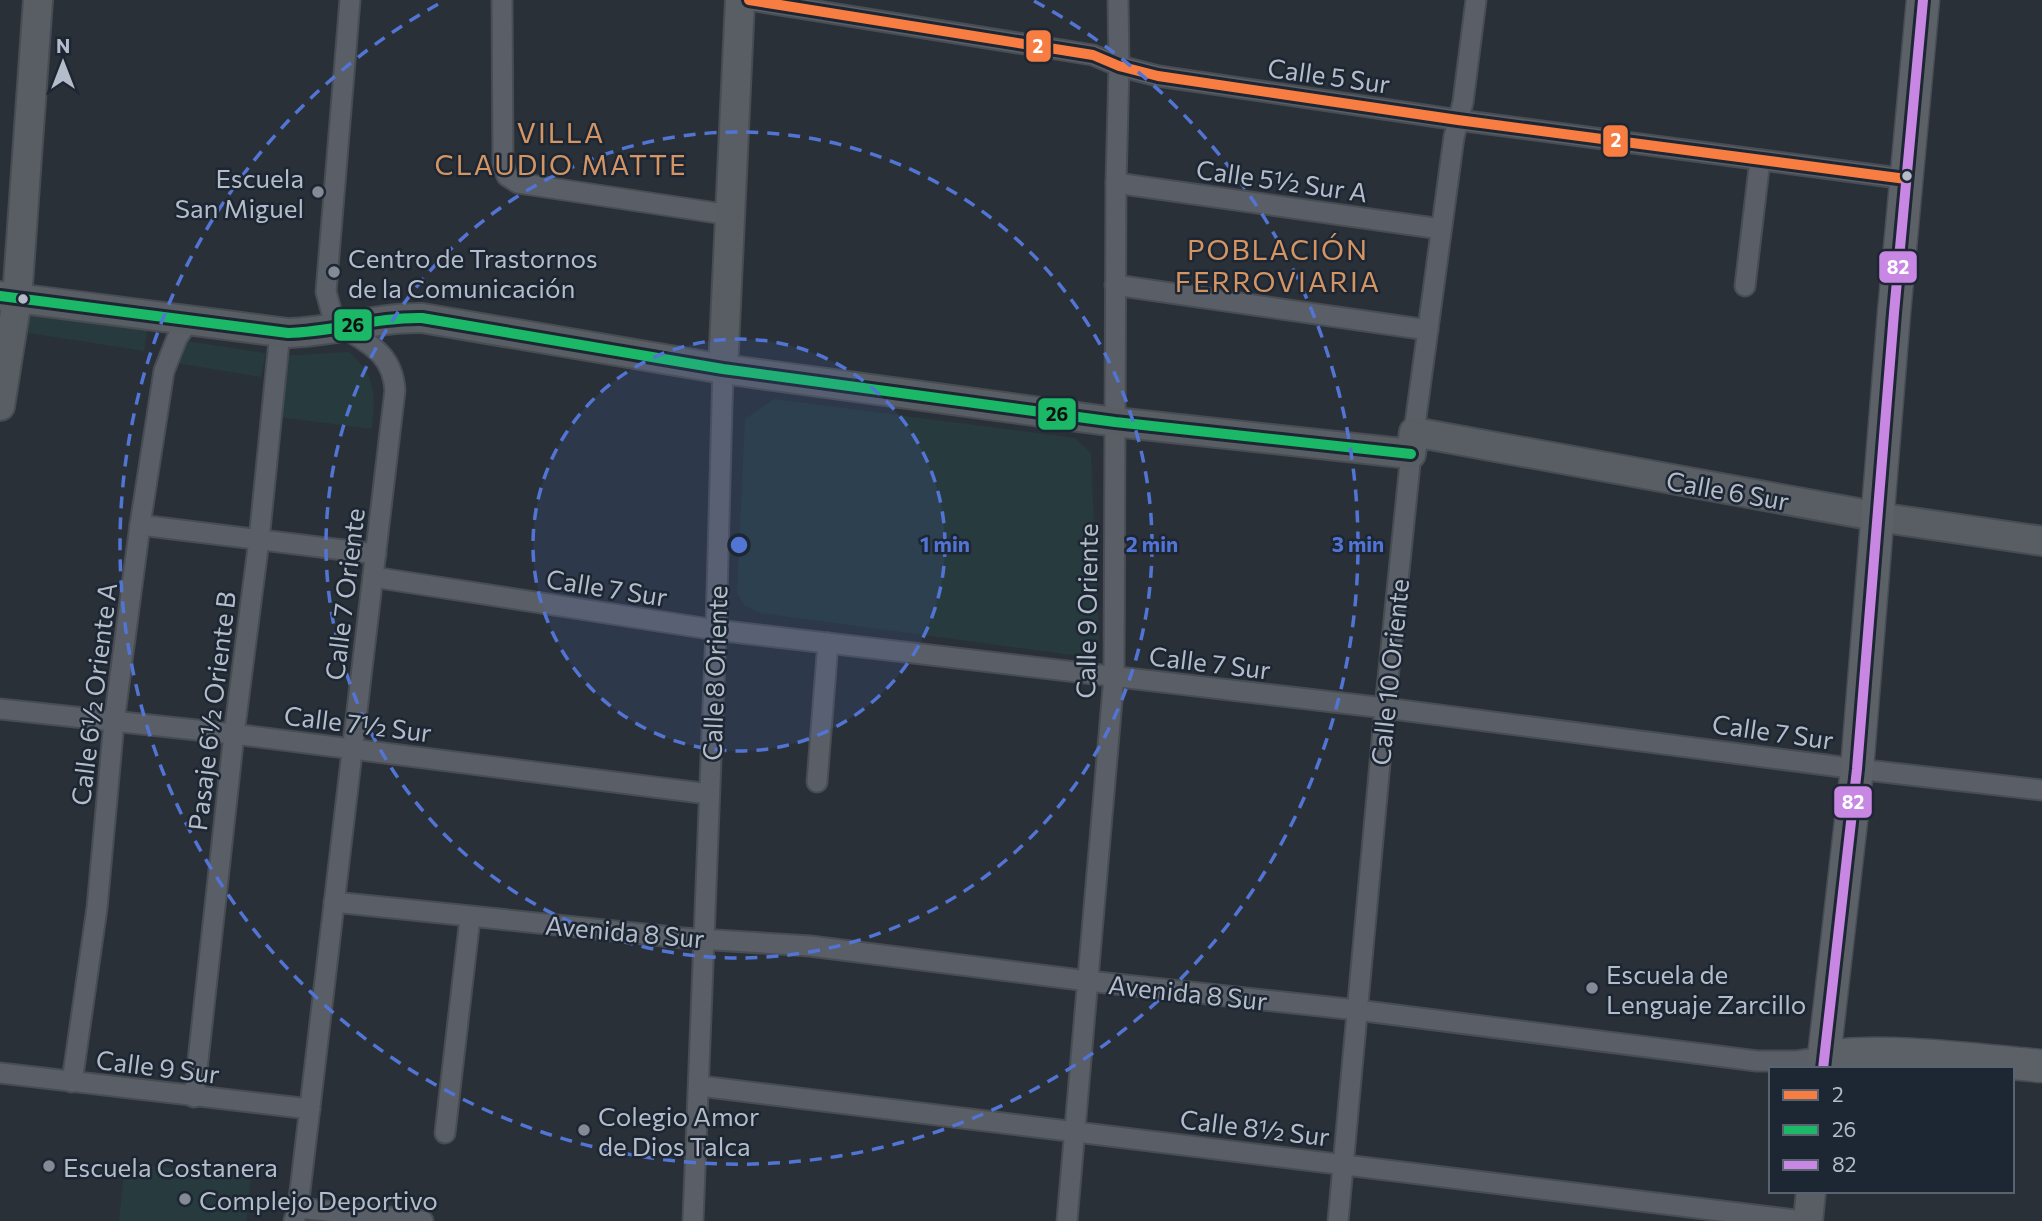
<svg xmlns="http://www.w3.org/2000/svg" width="2042" height="1221" viewBox="0 0 2042 1221" font-family="Commissioner,sans-serif">
  <rect width="100%" height="100%" fill="#2a3038"/>
  <g fill="#273a3e">
    <polygon points="24,306 148,326 144,351 22,332"/>
    <polygon points="166,338 266,353 261,377 164,361"/>
    <path d="M349 352C377 377 375 393 372 429L271 416 279 356Z"/>
    <polygon points="774,399 1075,438 1091,453 1099,641 1079,656 760,613 744,605 737,593 745,419"/>
    <polygon points="125,1163 251,1177 246,1221 119,1221"/>
  </g>
  <g fill="none" stroke-linecap="round" stroke-linejoin="round">
    <defs>
      <g id="street">
        <polyline points="502,0 503,164 507,176 518,183 730,215"/>
        <polyline points="749,0 1093,55 1119,66 1158,76 1458,120 1906,179"/>
        <polyline points="1116,183 1441,229"/>
        <polyline points="1115,285 1428,330"/>
        <polyline points="1745,286 1760,160"/>
        <polyline points="1414,432 1454,137 1463,102 1476,0"/>
        <polyline points="140,525 376,554"/>
        <polyline points="373,577 716,630 1385,708 1857,769 2042,790"/>
        <polyline points="0,709 234,734 709,794"/>
        <polyline points="817,782 828,643"/>
        <polyline points="334,902 683,938 810,946 1088,981 1357,1010 1757,1061 1797,1061 1824,1057"/>
        <polyline points="0,1073 310,1109"/>
        <polyline points="72,1082 97,908 114,722 140,525 164,371 177,338 190,319"/>
        <polyline points="700,1086 1803,1221"/>
        <polyline points="194,1097 234,734 259,540 280,332"/>
        <polyline points="445,1133 470,918"/>
        <polyline points="298,1208 423,1221"/>
        <path d="M294 1221 298 1208 395 390C392 349 363 342 334 321L326 292 350 0"/>
        <polyline points="693,1221 716,630 723,369"/>
        <polyline points="1067,1221 1114,677 1116,183 1119,66 1118,0"/>
        <polyline points="1338,1221 1385,708 1411,454"/>
      </g>
      <g id="secondary">
        <path d="M0 296 288 333C333 332 377 317 422 318L723 369 1115 422 1411 454 1414 432 1891 519 2042 541"/>
        <polyline points="723,369 740,0"/>
        <polyline points="0,406 17,299 38,0"/>
        <polyline points="1808,1221 1811,1191"/>
      </g>
      <path id="primary" d="M1923 0 1894 313 1857 769 1824 1057C1891 1048 1974 1060 2042 1066"/>
    </defs>
    <use href="#street" stroke="#484c53" stroke-width="23"/>
    <use href="#secondary" stroke="#484c53" stroke-width="32"/>
    <use href="#primary" stroke="#484c55" stroke-width="35"/>
    <use href="#street" stroke="#5a5e66" stroke-width="19"/>
    <use href="#secondary" stroke="#595d64" stroke-width="28"/>
    <use href="#primary" stroke="#5c6168" stroke-width="32"/>
    <defs>
      <polyline id="bus-1" points="749,0 1093,55 1119,66 1158,76 1458,120 1906,179"/>
      <path id="bus-2" d="M0 296 288 333C333 332 377 317 422 318L723 369 1115 422 1411 454"/>
      <polyline id="bus-3" points="1823,1069 1857,769 1894,313 1923,0"/>
    </defs>
    <use href="#bus-1" stroke="#1d2633" stroke-width="16"/>
    <use href="#bus-2" stroke="#1d2633" stroke-width="16"/>
    <use href="#bus-3" stroke="#1d2633" stroke-width="16"/>
    <use href="#bus-1" stroke="#f77d43" stroke-width="10"/>
    <use href="#bus-2" stroke="#1ab867" stroke-width="10"/>
    <use href="#bus-3" stroke="#c787e3" stroke-width="10"/>
  </g>
  <circle cx="739" cy="545" r="206" fill="#5274d3" fill-opacity=".12"/>
  <g fill="none" stroke="#5274d3" stroke-width="3.5" stroke-dasharray="12 9">
    <circle cx="739" cy="545" r="206"/>
    <circle cx="739" cy="545" r="413"/>
    <path d="M1034 1A619 619 0 1 1 444 1"/>
  </g>
  <g fill="#b4bcc9" stroke="#1d2633" stroke-width="2.5">
    <circle cx="1907" cy="176" r="6"/>
    <circle cx="23" cy="299" r="6"/>
  </g>
  <g fill="#848b96" stroke="#1d2633" stroke-width="2.5">
    <circle cx="318" cy="192" r="7"/>
    <circle cx="334" cy="272" r="7"/>
    <circle cx="1592" cy="988" r="7"/>
    <circle cx="584" cy="1130" r="7"/>
    <circle cx="49" cy="1166" r="7"/>
    <circle cx="185" cy="1199" r="7"/>
  </g>
  <g text-anchor="middle" dominant-baseline="central" stroke-width="5" stroke-linejoin="round" paint-order="stroke">
    <g font-size="26" fill="#b4bcc9" stroke="#1d2633">
      <text transform="translate(1329 75) rotate(8)">Calle 5 Sur</text>
      <text transform="translate(1282 180) rotate(8)">Calle 5½ Sur A</text>
      <text transform="translate(1728 490) rotate(10)">Calle 6 Sur</text>
      <text transform="translate(607 587) rotate(9)">Calle 7 Sur</text>
      <text transform="translate(344 594) rotate(-83)">Calle 7 Oriente</text>
      <text transform="translate(1086 611) rotate(-89)">Calle 9 Oriente</text>
      <text transform="translate(1210 662) rotate(7)">Calle 7 Sur</text>
      <text transform="translate(1389 672) rotate(-84)">Calle 10 Oriente</text>
      <text transform="translate(714 673) rotate(-88)">Calle 8 Oriente</text>
      <text transform="translate(93 694) rotate(-83)">Calle 6½ Oriente A</text>
      <text transform="translate(211 711) rotate(-83)">Pasaje 6½ Oriente B</text>
      <text transform="translate(358 723) rotate(7)">Calle 7½ Sur</text>
      <text transform="translate(1773 731) rotate(8)">Calle 7 Sur</text>
      <text transform="translate(625 931) rotate(5)">Avenida 8 Sur</text>
      <text transform="translate(1188 992) rotate(6)">Avenida 8 Sur</text>
      <text transform="translate(158 1066) rotate(7)">Calle 9 Sur</text>
      <text transform="translate(1255 1127) rotate(7)">Calle 8½ Sur</text>
    </g>
    <g font-size="26" fill="#b4bcc9" stroke="#1d2633" text-anchor="start">
      <text x="304" y="177" text-anchor="end">Escuela<tspan x="304" dy="30">San Miguel</tspan></text>
      <text x="348" y="257">Centro de Trastornos<tspan x="348" dy="30">de la Comunicación</tspan></text>
      <text x="1606" y="973">Escuela de<tspan x="1606" dy="30">Lenguaje Zarcillo</tspan></text>
      <text x="598" y="1115">Colegio Amor<tspan x="598" dy="30">de Dios Talca</tspan></text>
      <text x="63" y="1166">Escuela Costanera</text>
      <text x="199" y="1199">Complejo Deportivo</text>
    </g>
    <g font-size="28" letter-spacing="2" fill="#d59563" stroke="#1d2633">
      <text x="561" y="132">VILLA<tspan x="561" dy="32">CLAUDIO MATTE</tspan></text>
      <text x="1278" y="249">POBLACIÓN<tspan x="1278" dy="32">FERROVIARIA</tspan></text>
    </g>
  </g>
  <circle cx="739" cy="545" r="10" fill="#5274d3" stroke="#1d2633" stroke-width="3.5"/>
  <g font-size="21" text-anchor="middle" font-weight="bold" fill="#5274d3" stroke="#1d2633" stroke-width="5" stroke-linejoin="round" paint-order="stroke">
    <text x="945" y="552">1 min</text>
    <text x="1152" y="552">2 min</text>
    <text x="1358" y="552">3 min</text>
  </g>
  <g stroke="#1d2633" stroke-width="2.5">
    <rect x="1025" y="29" width="27" height="34" rx="7" fill="#f77d43"/>
    <rect x="1602" y="124" width="27" height="34" rx="7" fill="#f77d43"/>
    <rect x="1878" y="250" width="40" height="34" rx="7" fill="#c787e3"/>
    <rect x="333" y="308" width="40" height="34" rx="7" fill="#1ab867"/>
    <rect x="1037" y="397" width="40" height="34" rx="7" fill="#1ab867"/>
    <rect x="1833" y="785" width="40" height="34" rx="7" fill="#c787e3"/>
  </g>
  <g font-size="19" text-anchor="middle" font-weight="bold" fill="#fff">
    <text x="1038" y="53">2</text>
    <text x="1616" y="147">2</text>
    <text x="1898" y="274">82</text>
    <text x="1853" y="809">82</text>
  </g>
  <g font-size="19" text-anchor="middle" font-weight="bold" fill="#111">
    <text x="353" y="332">26</text>
    <text x="1057" y="421">26</text>
  </g>
  <rect x="1769" y="1067" width="245" height="126" fill="#1d2633" stroke="#59626f" stroke-width="2"/>
  <rect x="1783" y="1090" width="35" height="10" fill="#f77d43" stroke="#59626f" stroke-width="2"/>
  <text x="1832" y="1102" font-size="21" fill="#b4bcc9">2</text>
  <rect x="1783" y="1125" width="35" height="10" fill="#1ab867" stroke="#59626f" stroke-width="2"/>
  <text x="1832" y="1137" font-size="21" fill="#b4bcc9">26</text>
  <rect x="1783" y="1160" width="35" height="10" fill="#c787e3" stroke="#59626f" stroke-width="2"/>
  <text x="1832" y="1172" font-size="21" fill="#b4bcc9">82</text>
  <g transform="translate(63 63)" stroke="#1d2633" stroke-width="5" paint-order="stroke">
  <path d="M0-5L12 26L0 18L-12 26Z" fill="#b4bcc9"/>
  <text y="-10" font-size="19" font-weight="bold" text-anchor="middle" fill="#b4bcc9">N</text>
  </g>
</svg>
